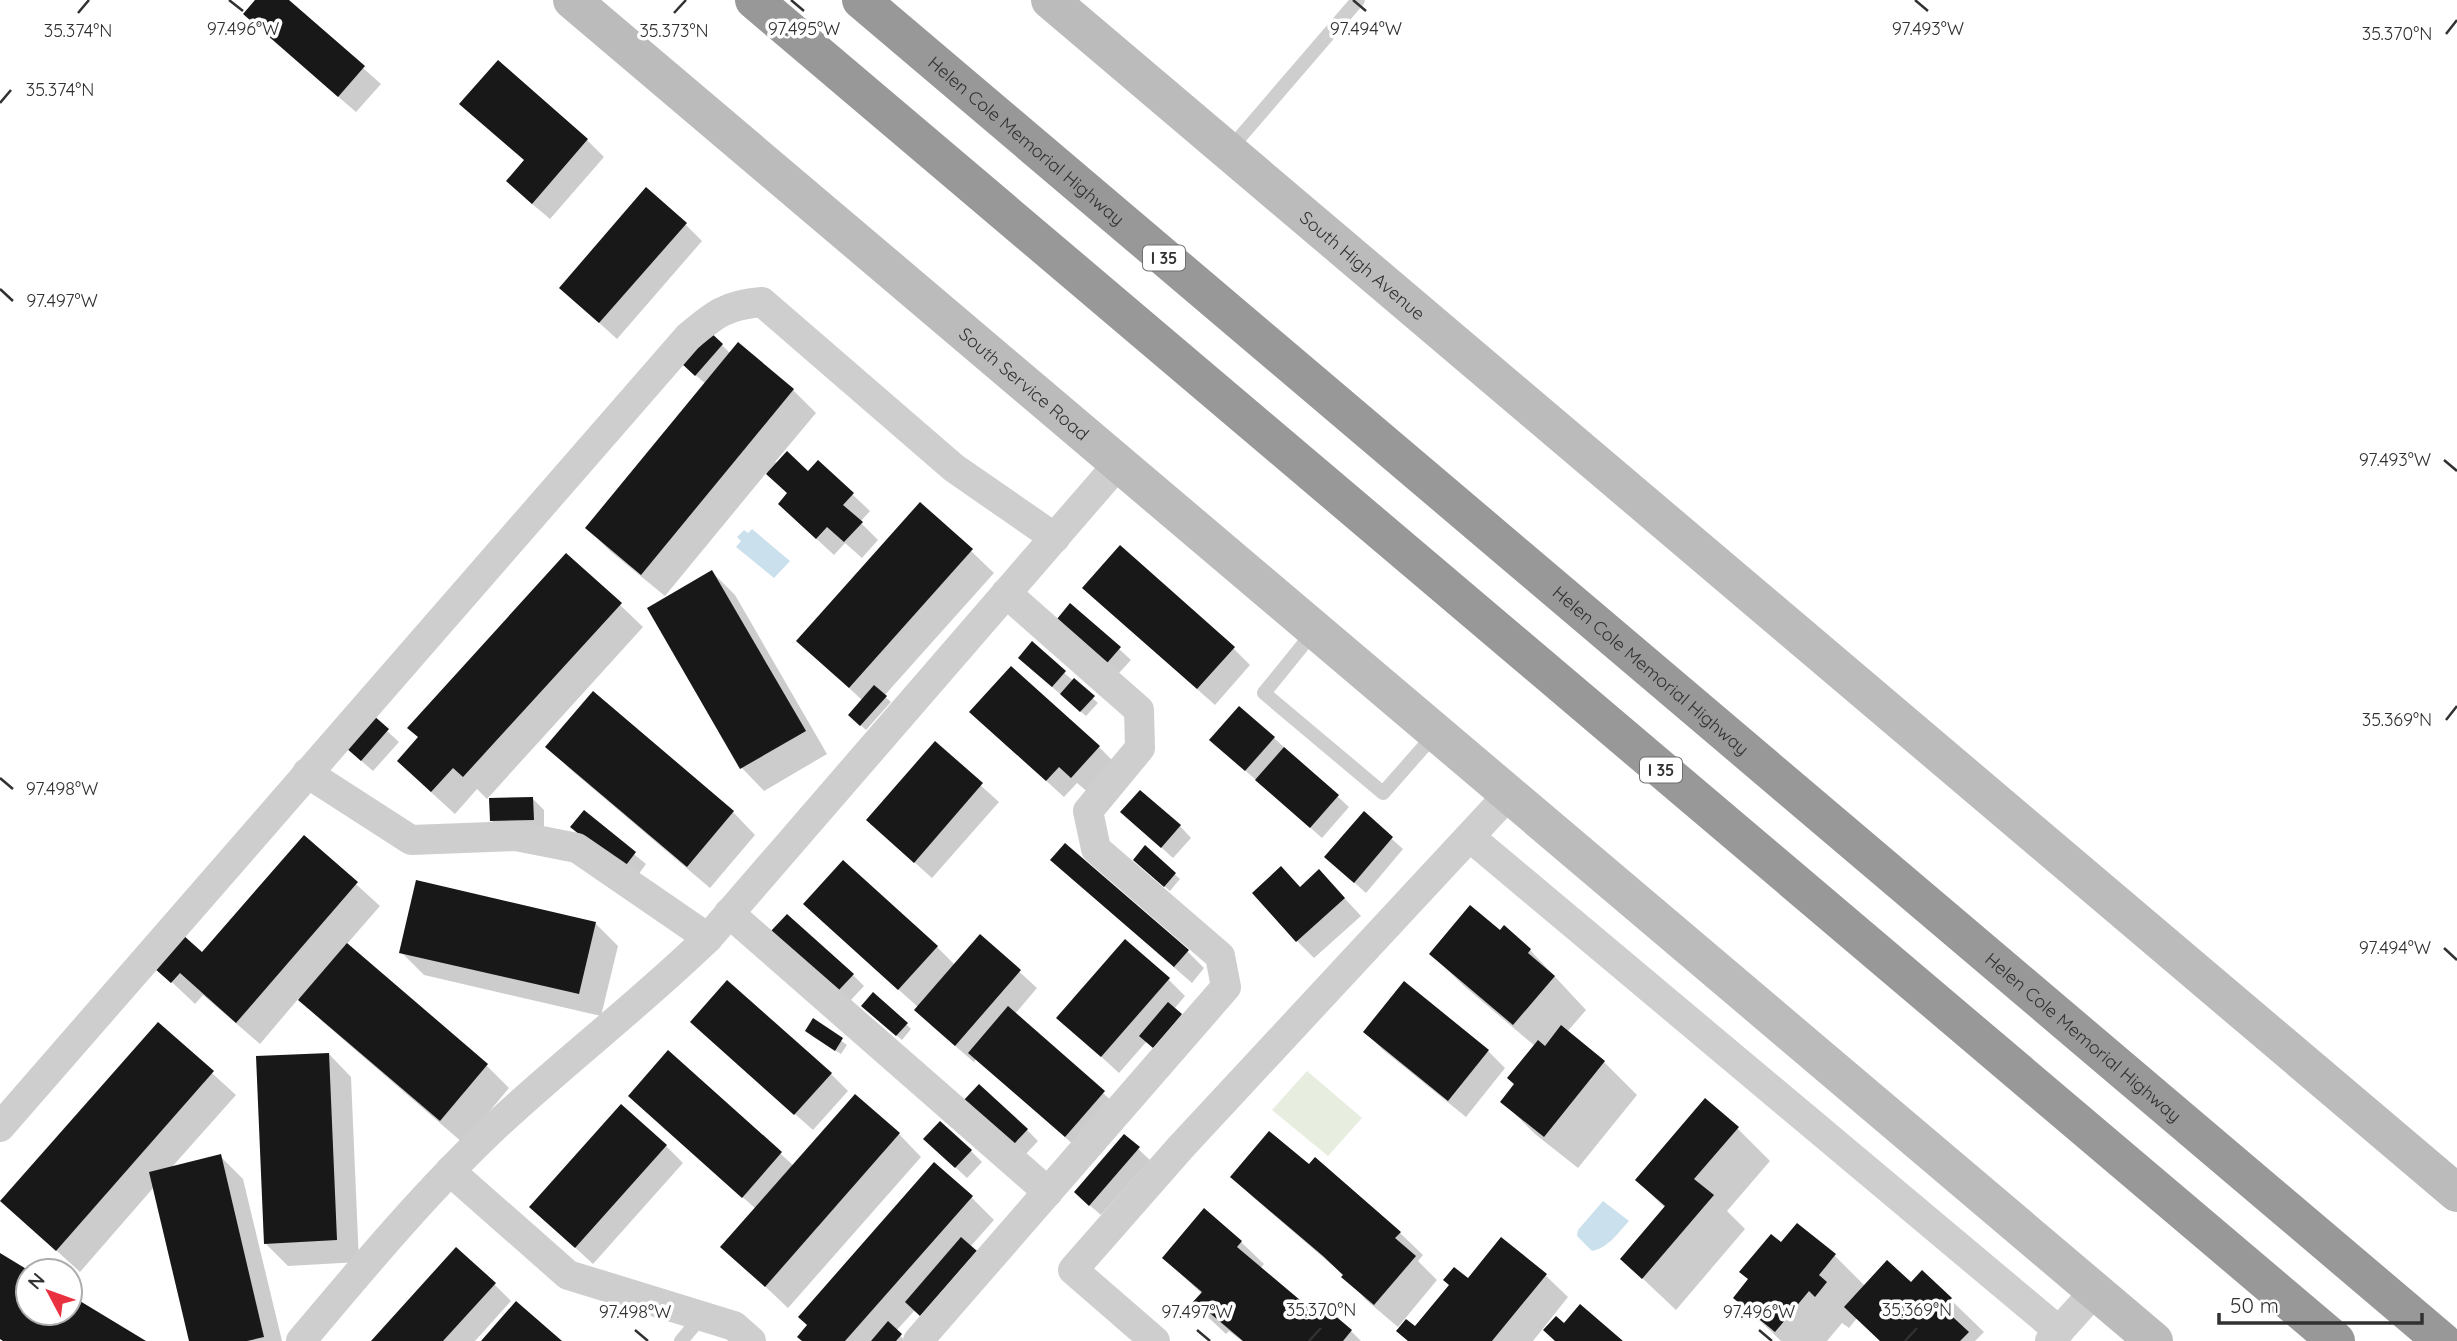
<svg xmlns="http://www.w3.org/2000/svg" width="2457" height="1341" viewBox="0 0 2457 1341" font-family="Quicksand,sans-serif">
  <rect width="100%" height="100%" fill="#fff"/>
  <polygon fill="#e7eedf" points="1307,1071 1362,1118 1328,1156 1272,1110"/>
  <g fill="#cbe0ed">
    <polygon points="752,529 790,561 774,578 736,547 741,541 737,537 744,530 748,533"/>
    <path d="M1603 1201 1629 1221C1618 1233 1608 1248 1592 1251L1577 1236 1578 1230Z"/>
  </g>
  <g fill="#0003">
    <polygon points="257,0 286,0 381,84 356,112 262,31"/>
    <polygon points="587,140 604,157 550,219 525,198"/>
    <polygon points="685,224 702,241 617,339 561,288"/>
    <polygon points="722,345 731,354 738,345 793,390 816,413 775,462 808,473 818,462 870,511 860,522 878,540 862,558 845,543 834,555 797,521 789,494 767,472 665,596 610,551 587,528 706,384 693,373"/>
    <polygon points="971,551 994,573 884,696 891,702 866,730 850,715 863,701 799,641"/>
    <polygon points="712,572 735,595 827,754 764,791 742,768 649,608"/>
    <polygon points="620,605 643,627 487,799 477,789 455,814 422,784"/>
    <polygon points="1102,605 1233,648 1250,665 1215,705"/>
    <polygon points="1059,619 1119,649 1131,660 1119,673"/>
    <polygon points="1032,644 1098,703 1086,716 1031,669"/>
    <polygon points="373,718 399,742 373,771 358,758"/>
    <polygon points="989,729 1099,747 1116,764 1089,793 1077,783 1064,797"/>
    <polygon points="1274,738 1349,807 1322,838 1223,751"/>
    <polygon points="935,744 999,802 932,878 886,837"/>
    <polygon points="548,747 733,812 755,835 710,888 570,769"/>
    <polygon points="533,799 544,810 544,831 503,831 491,820"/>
    <polygon points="584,813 646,864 635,879"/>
    <polygon points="1364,814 1403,849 1366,893 1338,868"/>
    <polygon points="1134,823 1180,826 1191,838 1173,858"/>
    <polygon points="304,837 380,906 346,945 487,1066 509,1088 463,1143 323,1022 299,998 260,1044 203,995 195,1004 157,968 202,954"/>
    <polygon points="1145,848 1180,879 1170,891 1140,865"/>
    <polygon points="1070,877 1187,951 1204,968 1192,983"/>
    <polygon points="1301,888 1336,889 1361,916 1314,958 1297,941"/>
    <polygon points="822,921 937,947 955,965 980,936 1037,988 1014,1015 1121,1109 1083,1153 976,1059 974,1062 933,1027 918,1007"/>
    <polygon points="595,923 618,946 601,1016 424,975 401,952"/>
    <polygon points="785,942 853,975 864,986 850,1001"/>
    <polygon points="1530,950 1586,1010 1567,1032 1604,1062 1637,1095 1578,1168 1535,1134 1502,1101 1516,1085 1535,1046 1464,986 1431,954"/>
    <polygon points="1168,979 1185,996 1174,1009 1192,1026 1165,1058 1147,1041 1119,1073 1059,1018"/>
    <polygon points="1405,984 1488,1051 1505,1068 1466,1117 1382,1049 1365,1032"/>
    <polygon points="868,1011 906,1024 911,1029 902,1040"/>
    <polygon points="813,1020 847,1045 841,1054 812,1036"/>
    <polygon points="158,1024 236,1095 171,1168 220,1156 243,1179 282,1341 191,1341 154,1187 80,1272 2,1201"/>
    <polygon points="710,1039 831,1074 848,1091 813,1130"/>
    <polygon points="668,1053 794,1166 899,1134 921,1157 788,1308 723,1247 756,1209 648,1113"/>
    <polygon points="329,1054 351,1077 359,1262 288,1266 265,1243"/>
    <polygon points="978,1111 1027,1130 1038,1141 1025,1155"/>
    <polygon points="1737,1128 1770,1161 1727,1211 1745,1229 1676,1310 1622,1259 1666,1209 1637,1180"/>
    <polygon points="1124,1136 1150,1160 1101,1215 1087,1203"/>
    <polygon points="666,1146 683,1163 593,1264 531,1207"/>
    <polygon points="937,1150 971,1151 982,1162 967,1178"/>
    <polygon points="1309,1167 1400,1233 1423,1255 1418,1261 1437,1280 1398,1327 1366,1300 1345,1276 1255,1199 1232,1177"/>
    <polygon points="971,1197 994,1220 970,1247 932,1326 915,1310 896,1331 905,1341 804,1341"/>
    <polygon points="1241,1242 1264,1264 1260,1269 1314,1313 1351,1331 1361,1341 1242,1341 1229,1331 1226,1334 1194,1304 1202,1294 1164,1258"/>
    <polygon points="1781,1245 1835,1256 1865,1286 1911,1284 1922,1272 1984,1332 1975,1341 1880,1341 1857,1318 1849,1328 1842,1323 1827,1341 1781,1341 1735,1297"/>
    <polygon points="1545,1275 1568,1297 1533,1341 1408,1341 1416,1329"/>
    <polygon points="494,1284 511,1301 475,1341 374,1341"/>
  </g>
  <g fill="#181818">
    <polygon points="255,0 289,0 365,66 338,97 243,14"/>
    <polygon points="498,60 588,139 532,204 506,181 524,160 459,104"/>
    <polygon points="646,187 687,223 599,323 559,288"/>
    <polygon points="708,330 723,344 695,376 680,362"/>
    <polygon points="738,342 794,389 641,575 585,528"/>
    <polygon points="787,451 808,471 818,460 854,493 843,505 863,522 844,542 827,527 816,539 778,504 787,493 766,474"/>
    <polygon points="920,502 973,549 849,688 796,641"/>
    <polygon points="1120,545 1235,647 1197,689 1082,588"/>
    <polygon points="566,553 622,603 463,777 453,768 431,792 397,761 418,737 407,728"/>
    <polygon points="712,570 806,731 740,769 647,608"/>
    <polygon points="1070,603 1121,647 1107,663 1057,619"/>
    <polygon points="1032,641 1066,671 1052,687 1018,658"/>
    <polygon points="1011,666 1100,746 1071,778 1059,767 1046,781 969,712"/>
    <polygon points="1074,678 1095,696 1080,712 1060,694"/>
    <polygon points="874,685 887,696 860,726 848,715"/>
    <polygon points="593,691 734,811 687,867 545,747"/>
    <polygon points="1239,706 1275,737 1245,771 1209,740"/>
    <polygon points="373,715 389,729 361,761 345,747"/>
    <polygon points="935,741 983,783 914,863 866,820"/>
    <polygon points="1284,747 1339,795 1310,828 1255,780"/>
    <polygon points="1140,790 1181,825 1161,848 1120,812"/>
    <polygon points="533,797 534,820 490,821 489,798"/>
    <polygon points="584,810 636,852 623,869 570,827"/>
    <polygon points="1364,811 1393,837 1354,883 1324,857"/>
    <polygon points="304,835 358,882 236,1023 180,973 171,983 154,968 183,935 202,952"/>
    <polygon points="1065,843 1189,950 1174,967 1050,860"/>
    <polygon points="1145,845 1176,873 1164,887 1133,860"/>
    <polygon points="843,860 938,946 898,990 803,904"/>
    <polygon points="1281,866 1300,887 1319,869 1345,898 1296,942 1252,893"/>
    <polygon points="416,880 596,922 579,994 399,953"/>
    <polygon points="1470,905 1500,930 1504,925 1531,949 1528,953 1555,976 1513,1025 1429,954"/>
    <polygon points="787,914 854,974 838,991 771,931"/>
    <polygon points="980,934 1021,970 955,1046 914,1010"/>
    <polygon points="1125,939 1170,978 1101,1057 1056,1018"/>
    <polygon points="347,943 488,1064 440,1121 298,1000"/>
    <polygon points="727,980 832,1073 794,1115 690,1022"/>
    <polygon points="1404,981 1489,1050 1448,1101 1363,1032"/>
    <polygon points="873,992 908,1023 896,1036 861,1006"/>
    <polygon points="1168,1002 1182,1014 1153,1048 1139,1036"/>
    <polygon points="1008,1006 1105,1091 1065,1137 968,1053"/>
    <polygon points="813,1018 843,1038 835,1051 805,1031"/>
    <polygon points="158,1022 214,1071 56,1251 0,1201"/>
    <polygon points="1561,1025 1605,1061 1544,1137 1500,1102 1514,1084 1507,1078 1538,1040 1545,1046"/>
    <polygon points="668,1050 782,1152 742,1198 628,1096"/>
    <polygon points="329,1053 337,1240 264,1244 256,1056"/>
    <polygon points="979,1084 1028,1129 1013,1145 964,1100"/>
    <polygon points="855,1094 900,1133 765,1287 720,1247"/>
    <polygon points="1705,1098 1739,1127 1694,1179 1714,1195 1642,1279 1620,1259 1665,1206 1635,1180"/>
    <polygon points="621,1104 667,1145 575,1248 529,1207"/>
    <polygon points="940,1121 972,1150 955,1168 923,1139"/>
    <polygon points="1269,1131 1309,1164 1315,1157 1401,1232 1395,1238 1416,1256 1374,1305 1341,1277 1343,1275 1323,1256 1230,1177"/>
    <polygon points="1124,1134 1140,1147 1089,1206 1074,1192"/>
    <polygon points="221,1154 264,1337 247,1341 189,1341 149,1172"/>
    <polygon points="934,1162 973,1196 845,1341 802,1341 797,1337 807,1325 798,1317"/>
    <polygon points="1204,1208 1242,1241 1237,1247 1313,1311 1320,1303 1352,1330 1343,1341 1243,1341 1205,1309 1202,1313 1191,1304 1202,1292 1162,1258"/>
    <polygon points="1797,1223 1836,1254 1819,1275 1827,1282 1815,1297 1809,1291 1775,1332 1733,1298 1748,1279 1739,1272 1771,1234 1781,1242"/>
    <polygon points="961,1237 977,1251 920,1316 905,1302"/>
    <polygon points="1501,1237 1547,1274 1492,1341 1408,1341 1396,1331 1406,1319 1415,1326 1449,1285 1443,1280 1454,1267 1468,1278"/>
    <polygon points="456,1247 496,1283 443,1341 371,1341"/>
    <polygon points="0,1253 28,1270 28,1313 70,1313 70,1295 146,1341 3,1341 0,1339"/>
    <polygon points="1887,1260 1911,1282 1922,1270 1952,1298 1943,1308 1969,1332 1960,1341 1880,1341 1844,1307"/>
    <polygon points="516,1301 562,1341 481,1341"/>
    <polygon points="1580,1304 1623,1341 1555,1341 1543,1330 1556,1316 1564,1323"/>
    <polygon points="888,1321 902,1334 896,1341 871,1341"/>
  </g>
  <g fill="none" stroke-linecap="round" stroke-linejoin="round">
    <g stroke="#cecece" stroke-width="14">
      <polyline points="1229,150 1358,0"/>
      <polyline points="1315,630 1264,693 1383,793 1435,734"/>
      <polyline points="681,1341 702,1316"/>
    </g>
    <g stroke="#cecece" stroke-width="30">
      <polyline points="307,773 411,840 516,836 577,848 708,938"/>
      <polyline points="1471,838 2059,1331"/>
      <polyline points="729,913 1048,1192"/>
      <path d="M0 1127 688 337C715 314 726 305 762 302L954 468 1055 538"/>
      <polyline points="450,1171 568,1275 734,1326 751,1341"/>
      <path d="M301 1341C364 1266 429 1188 501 1121 569 1058 642 1002 708 938L1119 463"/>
      <polyline points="918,1341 1226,987 1220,956 1096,849 1088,811 1140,748 1139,710 1006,593"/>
      <polyline points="1155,1341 1073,1270 1180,1148 1510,793"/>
      <polyline points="2050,1341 2095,1291"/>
    </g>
    <g stroke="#bbb" stroke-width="38">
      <path id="s1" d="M572 0 2154 1341"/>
      <path id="s2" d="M1050 0 2457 1193"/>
    </g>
    <g stroke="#989898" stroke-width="38">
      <polyline points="754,0 2336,1341"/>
      <path id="s3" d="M861 0 2442 1341"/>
    </g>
  </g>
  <path fill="none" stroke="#313131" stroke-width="2.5" d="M229 0 243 11M791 0 804 11M1353 0 1366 11M1915 0 1928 11M78 13 89 0M674 13 686 0M2446 34 2457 20M0 103 11 90M0 289 13 301M2444 460 2457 471M2446 720 2457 706M0 778 13 789M2444 948 2457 960M635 1330 648 1341M1197 1330 1210 1341M1759 1330 1772 1341M1309 1341 1321 1328M1905 1341 1917 1328"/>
  <g text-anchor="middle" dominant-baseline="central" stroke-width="7" stroke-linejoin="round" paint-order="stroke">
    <g fill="#fff" stroke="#6f6f6f" stroke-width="2">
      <rect x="1143" y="245.5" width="42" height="25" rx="5"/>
      <rect x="1640" y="757.5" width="42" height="25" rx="5"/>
    </g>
    <g font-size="16" font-weight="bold" fill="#313131">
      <text x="1164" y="258">I 35</text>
      <text x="1661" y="770">I 35</text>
    </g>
    <g font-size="18" fill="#313131" stroke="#fff">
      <text stroke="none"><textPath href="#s3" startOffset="217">Helen Cole Memorial Highway</textPath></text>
      <text stroke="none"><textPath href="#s2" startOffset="410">South High Avenue</textPath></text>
      <text stroke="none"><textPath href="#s1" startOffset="593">South Service Road</textPath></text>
      <text stroke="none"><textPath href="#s3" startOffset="1036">Helen Cole Memorial Highway</textPath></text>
      <text stroke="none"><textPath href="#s3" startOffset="1603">Helen Cole Memorial Highway</textPath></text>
    </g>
  </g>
  <g font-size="18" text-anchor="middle" fill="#313131" stroke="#fff" stroke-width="7" stroke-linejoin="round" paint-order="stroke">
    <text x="243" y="35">97.496°W</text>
    <text x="804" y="35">97.495°W</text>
    <text x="1366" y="35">97.494°W</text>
    <text x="1928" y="35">97.493°W</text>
    <text x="78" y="37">35.374°N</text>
    <text x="674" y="37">35.373°N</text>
    <text x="2397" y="40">35.370°N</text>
    <text x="60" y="96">35.374°N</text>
    <text x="62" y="307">97.497°W</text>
    <text x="2395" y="466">97.493°W</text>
    <text x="2397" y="726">35.369°N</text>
    <text x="62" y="795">97.498°W</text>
    <text x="2395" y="954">97.494°W</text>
    <text x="1321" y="1316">35.370°N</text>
    <text x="1917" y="1316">35.369°N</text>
    <text x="635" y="1318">97.498°W</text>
    <text x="1197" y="1318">97.497°W</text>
    <text x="1759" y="1318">97.496°W</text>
  </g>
  <g transform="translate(49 1292) rotate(311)"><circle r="33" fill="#ffffff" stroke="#adadad" stroke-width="2"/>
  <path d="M0-5L12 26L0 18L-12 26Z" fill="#e9313f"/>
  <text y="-10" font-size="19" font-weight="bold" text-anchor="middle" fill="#313131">N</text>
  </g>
  <path d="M2219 1313v10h203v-10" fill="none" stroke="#313131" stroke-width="3.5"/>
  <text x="2230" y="1313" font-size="21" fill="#313131" stroke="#ffffff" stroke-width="5" paint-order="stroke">50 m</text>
</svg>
